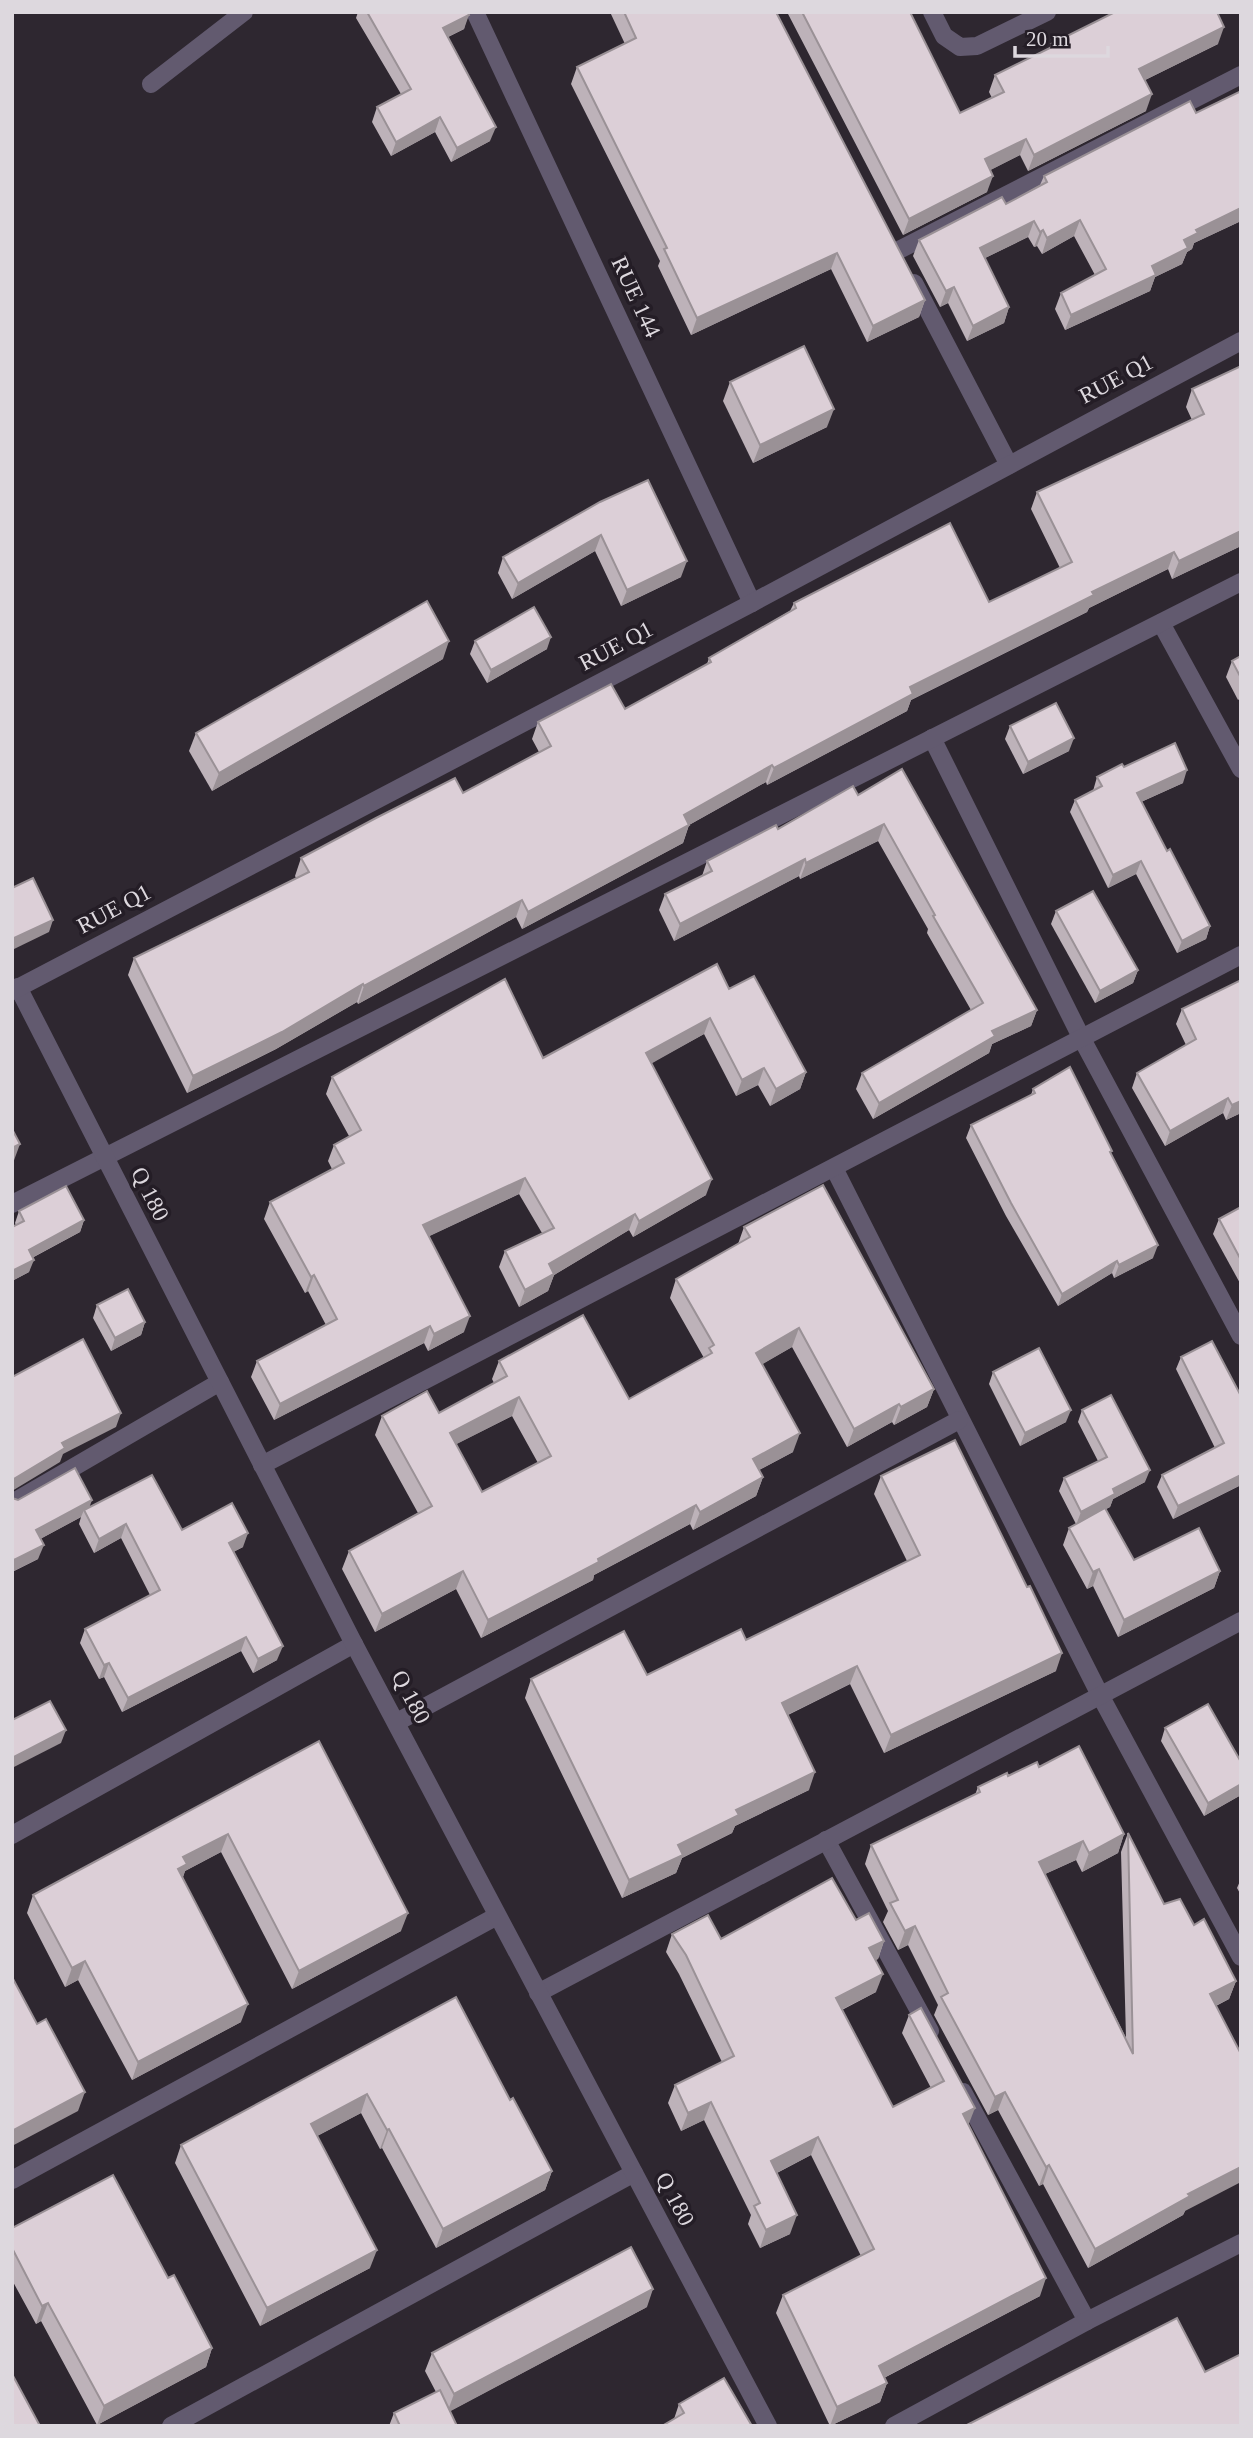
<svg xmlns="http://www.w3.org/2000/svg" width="1253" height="2438" viewBox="0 0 1253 2438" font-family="Georgia,serif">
  <rect width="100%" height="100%" fill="#2e2730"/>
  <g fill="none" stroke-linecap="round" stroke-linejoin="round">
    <polyline stroke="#625a6f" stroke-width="18" points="151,84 244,12"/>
    <g stroke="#625a6f" stroke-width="18">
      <polyline points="475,12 752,603"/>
      <polyline points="932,12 944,36 960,47 977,46 1047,12"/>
      <polyline points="897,251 1241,75"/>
      <polyline points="914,283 1009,465"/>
      <polyline points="1161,623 1241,769"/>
      <polyline points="932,738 1082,1039 1241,1336"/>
      <polyline points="834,1168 1100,1695 1241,1957"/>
      <polyline points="12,1204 1241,582"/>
      <polyline points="262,1465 1241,955"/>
      <polyline points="12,1503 220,1382"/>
      <polyline points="397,1722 959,1420"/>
      <polyline points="12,1835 354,1644"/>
      <polyline points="826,1840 930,2031"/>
      <polyline points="538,1993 1241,1621"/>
      <polyline points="963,2092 1087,2321"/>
      <polyline points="12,2180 497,1916"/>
      <polyline points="171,2426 634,2173"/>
      <polyline points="894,2426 1087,2321 1241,2243"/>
    </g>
    <g stroke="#625a6f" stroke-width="18">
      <polyline points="18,987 354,1644 768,2426"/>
      <polyline points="12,991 752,603 1241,341"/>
    </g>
  </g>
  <g fill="#bdb2b9" fill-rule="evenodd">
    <polygon points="358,12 468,12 464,29 448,37 490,141 451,162 435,132 391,156 372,122 377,107 401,94 356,18"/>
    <polygon points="610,12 776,12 925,300 919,317 867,342 831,269 691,335 658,266 660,261 571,84 577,67 625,44"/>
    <polygon points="787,12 910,12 960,113 992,98 989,92 995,75 1049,49 1051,44 1218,44 1145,80 1146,111 1028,171 1020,155 990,170 987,192 903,235"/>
    <polygon points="1241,91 1241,221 1194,243 1192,249 1187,252 1182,264 1155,277 1150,291 1065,330 1055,309 1061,293 1095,275 1074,236 1042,254 1037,246 1034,247 1028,237 985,258 1009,307 1004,323 967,341 948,303 940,307 913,256 919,240 1006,204 1040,185 1044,176 1196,113"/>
    <polygon points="1241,366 1241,546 1172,579 1168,569 1089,608 1087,612 911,700 907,711 767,785 766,782 689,825 683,843 522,929 516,917 358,1004 357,1002 276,1049 187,1093 128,975 134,958 296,878 295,876 301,858 463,793 539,752 532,739 538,722 625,709 707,664 709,658 790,611 794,603 989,602 1060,568 1031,509 1037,492 1192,420 1186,407 1192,389"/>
    <polygon points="730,382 827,427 753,463 723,401"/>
    <polygon points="600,502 681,577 621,606 595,551 512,599 498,573 503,557"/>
    <polygon points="475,641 547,649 487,683 470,654"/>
    <polygon points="1241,656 1241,698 1238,700 1226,677 1232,661"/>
    <polygon points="443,659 212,791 189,751 196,733"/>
    <polygon points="1010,726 1069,751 1023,774 1005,739"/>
    <polygon points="1124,767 1183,783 1141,802 1167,851 1210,926 1206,939 1177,953 1136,874 1108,888 1070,812 1075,800 1093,791 1097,777"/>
    <polygon points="902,769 1037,1010 1031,1026 992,1044 989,1053 873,1119 856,1089 862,1073 971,1010 927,933 928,929 878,841 800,879 799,876 674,941 659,910 665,894 702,876 707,861 858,795"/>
    <polygon points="1056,911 1138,970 1133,983 1095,1003 1051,924"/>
    <polygon points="729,989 806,1072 800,1089 770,1106 758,1085 736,1096 704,1034 651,1063 706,1195 633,1237 629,1230 554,1275 548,1291 519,1307 499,1267 505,1251 542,1233 519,1194 429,1236 464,1332 428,1351 424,1343 274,1420 251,1377 257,1361 326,1325 308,1291 305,1293 264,1219 270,1202 332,1169 328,1161 334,1145 349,1136 326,1094 332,1077 543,1058"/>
    <polygon points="1182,1009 1241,1113 1226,1120 1223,1113 1165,1146 1132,1088 1137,1073 1186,1045 1176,1024"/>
    <polygon points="1033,1089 1111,1154 1153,1258 1114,1278 1112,1273 1058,1306 1006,1216 966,1138 971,1125 1031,1095"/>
    <polygon points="1241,1207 1241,1285 1213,1234 1219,1219"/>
    <polygon points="19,1211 84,1220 80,1232 32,1258 29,1272 12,1281 12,1227 16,1225 15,1223"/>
    <path d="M744 1227 934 1389 927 1407 894 1425 892 1422 847 1447 792 1347 762 1364 793 1452 759 1470 763 1477 756 1496 693 1530 690 1524 594 1575 593 1580 481 1638 456 1589 375 1632 342 1569 349 1551 418 1513 375 1435 382 1416 439 1413 494 1383 492 1379 499 1361 629 1399 704 1358 670 1298 676 1279 738 1244ZM512 1416 538 1463 482 1492 456 1444Z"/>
    <polygon points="97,1305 145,1322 141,1335 111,1351 93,1318"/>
    <polygon points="1212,1341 1241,1485 1173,1519 1157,1487 1162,1475 1215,1448 1176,1369 1181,1357"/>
    <polygon points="993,1372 1066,1422 1020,1446 989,1384"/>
    <polygon points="1082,1410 1145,1482 1113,1499 1110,1507 1106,1509 1134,1560 1220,1571 1214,1588 1118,1637 1093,1586 1087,1589 1063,1545 1069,1528 1076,1524 1059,1491 1064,1478 1098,1461 1078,1422"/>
    <polygon points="881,1476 1056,1671 884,1753 850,1684 788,1715 809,1790 735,1826 732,1833 682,1858 676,1873 622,1898 525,1698 531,1679 647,1675 746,1640 907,1561 874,1494"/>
    <polygon points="12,1498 18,1500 89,1507 182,1530 243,1547 233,1552 277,1660 253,1673 241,1651 122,1712 104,1677 99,1679 80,1643 85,1629 150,1595 121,1538 94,1553 79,1524 81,1517 40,1539 38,1559 12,1572"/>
    <polygon points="1165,1728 1241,1762 1241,1795 1204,1816 1161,1741"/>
    <polygon points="319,1741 401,1931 292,1989 221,1852 185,1871 183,1877 241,2022 132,2080 78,1980 65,1987 27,1913 33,1895"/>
    <polygon points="1039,1767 1124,1834 1118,1853 1082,1872 1076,1860 1045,1874 1126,2038 1121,1852 1128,1833 1164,1904 1194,1925 1236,1981 1229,1999 1216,2006 1185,2211 1183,2215 1088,2268 1043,2184 1039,2186 998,2110 988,2115 934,2015 938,2005 908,1945 898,1950 883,1922 888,1911 865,1864 871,1845 975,1795 978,1787"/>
    <polygon points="1241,1879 1241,1895 1237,1888"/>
    <polygon points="856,1920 884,1941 878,1959 875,1960 876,1992 842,2010 893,2107 931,2088 902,2033 909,2015 969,2125 1040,2296 884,2378 887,2383 880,2402 830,2426 776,2313 783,2295 861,2256 811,2155 777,2173 790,2234 760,2248 748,2224 751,2215 704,2120 681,2131 668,2103 675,2085 722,2062 679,1974 666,1952 672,1934 721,1939"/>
    <polygon points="456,1997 510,2100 552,2171 545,2190 436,2248 382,2148 380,2149 361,2113 317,2136 370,2268 260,2326 175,2163 181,2145"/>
    <polygon points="12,2228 212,2348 206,2367 97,2425 41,2321 36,2324 12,2280"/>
    <polygon points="647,2307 450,2411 457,2426 389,2426 394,2413 436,2392 425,2371 432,2353"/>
    <polygon points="679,2404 752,2426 674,2419"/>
  </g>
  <g fill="#9a9196">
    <polygon points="469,15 464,29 438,42 443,28"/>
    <polygon points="1224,27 1218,44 1133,86 1139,69"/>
    <polygon points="1152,94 1146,111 1028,171 1034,155"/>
    <polygon points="440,117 435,132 391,156 396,142"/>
    <polygon points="496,127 490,141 451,162 457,148"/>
    <polygon points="1026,139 1020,155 979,176 985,159"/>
    <polygon points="993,176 987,192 903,235 909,219"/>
    <polygon points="1241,208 1241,221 1194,243 1192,249 1187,252 1182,264 1155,277 1150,291 1065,330 1071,315 1152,266 1196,230"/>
    <polygon points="1080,220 1074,236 1042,254 1047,238"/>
    <polygon points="1034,221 1028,237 975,263 980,248"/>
    <polygon points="1043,230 1037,246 1034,247 1040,232"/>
    <polygon points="837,253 831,269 691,335 697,318"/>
    <polygon points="954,287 948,303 940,307 946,291"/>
    <polygon points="925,300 919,317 867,342 873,326"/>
    <polygon points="1009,307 1004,323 967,341 973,326"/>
    <polygon points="834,409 827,427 753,463 760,445"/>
    <polygon points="1241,531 1241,546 1172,579 1179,561"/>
    <polygon points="601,535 595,551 512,599 518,583"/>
    <polygon points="1174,552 1168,569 1089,608 1087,612 911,700 907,711 767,785 774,768 910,687 1092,592"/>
    <polygon points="687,561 681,577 621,606 627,590"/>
    <polygon points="551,637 547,649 487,683 491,670"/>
    <polygon points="449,641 443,659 212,791 219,773"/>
    <polygon points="1074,738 1069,751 1023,774 1028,762"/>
    <polygon points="772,765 766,782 689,825 683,843 522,929 528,912 684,815"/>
    <polygon points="1187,770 1183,783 1132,806 1137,793"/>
    <polygon points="884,824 878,841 800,879 806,863"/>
    <polygon points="805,859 799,876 674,941 680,924"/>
    <polygon points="1141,861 1136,874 1108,888 1113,875"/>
    <polygon points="522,900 516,917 358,1004 364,986"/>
    <polygon points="53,920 49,932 12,950 12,939"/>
    <polygon points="1210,926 1206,939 1177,953 1182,941"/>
    <polygon points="1138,970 1133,983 1095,1003 1100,991"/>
    <polygon points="363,984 357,1002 276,1049 187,1093 193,1076"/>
    <polygon points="1037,1010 1031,1026 992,1044 989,1053 873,1119 879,1103 992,1031"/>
    <polygon points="710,1018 704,1034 640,1070 646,1053"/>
    <polygon points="764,1068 758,1085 736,1096 742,1080"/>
    <polygon points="806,1072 800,1089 770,1106 776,1089"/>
    <polygon points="1228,1098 1223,1113 1165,1146 1170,1131"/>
    <polygon points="1241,1101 1241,1113 1226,1120 1232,1105"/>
    <polygon points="20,1144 13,1163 12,1163 12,1148"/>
    <polygon points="525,1178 519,1194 417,1242 423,1225"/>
    <polygon points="712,1179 706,1195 633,1237 639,1221"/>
    <polygon points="635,1214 629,1230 554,1275 548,1291 519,1307 525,1290 549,1264"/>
    <polygon points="84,1220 80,1232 24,1262 29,1250"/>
    <polygon points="1158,1245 1153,1258 1114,1278 1119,1265"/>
    <polygon points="34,1260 29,1272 12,1281 12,1271"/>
    <polygon points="1117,1261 1112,1273 1058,1306 1062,1294"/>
    <polygon points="314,1275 308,1291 305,1293 311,1277"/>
    <polygon points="470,1316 464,1332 428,1351 434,1334"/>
    <polygon points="145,1322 141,1335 111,1351 115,1338"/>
    <polygon points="430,1326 424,1343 274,1420 280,1404"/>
    <polygon points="799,1328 792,1347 749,1372 756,1353"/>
    <polygon points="934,1389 927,1407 894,1425 901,1407"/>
    <polygon points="519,1397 512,1416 443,1451 450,1433"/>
    <polygon points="899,1404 892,1422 847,1447 854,1429"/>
    <polygon points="1071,1410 1066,1422 1020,1446 1025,1433"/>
    <polygon points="121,1413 116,1427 63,1454 60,1462 12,1491 12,1480 62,1443"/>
    <polygon points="800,1433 793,1452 746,1477 753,1459"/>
    <polygon points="1150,1470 1145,1482 1113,1499 1110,1507 1076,1525 1081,1512 1113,1489"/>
    <polygon points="1241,1475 1241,1485 1173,1519 1178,1506"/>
    <polygon points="763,1477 756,1496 693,1530 700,1512"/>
    <polygon points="92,1500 87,1514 84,1510 81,1517 31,1544 36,1530"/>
    <polygon points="696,1505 690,1524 594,1575 593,1580 481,1638 488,1620"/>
    <polygon points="126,1524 121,1538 94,1553 99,1539"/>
    <polygon points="248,1533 243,1547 224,1557 229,1543"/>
    <polygon points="44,1545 38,1559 12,1572 12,1565 14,1560"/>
    <polygon points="1099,1569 1093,1586 1087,1589 1093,1572"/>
    <polygon points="463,1571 456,1589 375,1632 382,1614"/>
    <polygon points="1220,1571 1214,1588 1118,1637 1124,1620"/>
    <polygon points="246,1637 241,1651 122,1712 128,1698"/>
    <polygon points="283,1646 277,1660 253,1673 258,1659"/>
    <polygon points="1062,1653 1056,1671 884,1753 891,1735"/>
    <polygon points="109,1663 104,1677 99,1679 104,1665"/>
    <polygon points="857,1666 850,1684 775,1721 782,1703"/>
    <polygon points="66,1730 61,1743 12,1768 12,1758"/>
    <polygon points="815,1772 809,1790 735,1826 732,1833 682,1858 676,1873 622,1898 629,1880 678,1845 736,1810"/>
    <polygon points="1241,1784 1241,1795 1204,1816 1208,1803"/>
    <polygon points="228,1834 221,1852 185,1871 181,1883 171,1887 183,1857"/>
    <polygon points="1124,1834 1118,1853 1082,1872 1089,1853"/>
    <polygon points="1083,1841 1076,1860 1032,1880 1039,1862"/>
    <polygon points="408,1913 401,1931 292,1989 299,1971"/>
    <polygon points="915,1926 908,1945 898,1950 905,1931"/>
    <polygon points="884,1941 878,1959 863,1966 869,1948"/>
    <polygon points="85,1961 78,1980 65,1987 72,1968"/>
    <polygon points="883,1974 876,1992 829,2016 836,1998"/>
    <polygon points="1236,1981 1229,1999 1203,2012 1210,1994"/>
    <polygon points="248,2004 241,2022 132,2080 138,2062"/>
    <polygon points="85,2092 78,2111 12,2146 12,2131"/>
    <polygon points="1005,2092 998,2110 988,2115 995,2097"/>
    <polygon points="367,2094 361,2113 304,2143 311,2124"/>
    <polygon points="711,2102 704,2120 681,2131 688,2113"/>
    <polygon points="975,2108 968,2126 963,2114"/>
    <polygon points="389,2129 382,2148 380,2149 387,2130"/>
    <polygon points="818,2137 811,2155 765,2179 771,2161"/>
    <polygon points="1049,2165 1043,2184 1039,2186 1046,2167"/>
    <polygon points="1241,2167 1241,2182 1185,2211 1183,2215 1088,2268 1095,2249 1188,2194"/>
    <polygon points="552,2171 545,2190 436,2248 443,2229"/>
    <polygon points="797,2215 790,2234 760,2248 766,2230"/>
    <polygon points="377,2250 370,2268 260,2326 267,2308"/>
    <polygon points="1046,2278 1040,2296 872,2384 879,2366"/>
    <polygon points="653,2289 647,2307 447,2413 454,2394"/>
    <polygon points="48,2303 41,2321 36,2324 42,2306"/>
    <polygon points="212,2348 206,2367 97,2425 104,2406"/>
    <polygon points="887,2383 880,2402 830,2426 837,2407"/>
  </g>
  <g fill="#dccfd7" stroke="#9a9196" stroke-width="2" fill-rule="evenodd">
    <polygon points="367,12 468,12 469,15 443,28 496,127 457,148 440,117 396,142 377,107 411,89"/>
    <polygon points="624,12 776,12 925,300 873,326 837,253 697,318 664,249 667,248 577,67 636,38"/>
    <polygon points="802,12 910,12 960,113 1004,92 995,75 1052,47 1051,44 1115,12 1217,12 1224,27 1139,69 1152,94 1034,155 1026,139 985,159 993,176 909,219"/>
    <polygon points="1241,91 1241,208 1196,230 1198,233 1184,240 1188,248 1152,266 1156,275 1071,315 1061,293 1106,269 1080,220 1047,238 1043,230 1040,232 1034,221 980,248 1009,307 973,326 954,287 946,291 919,240 1002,197 1006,204 1047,182 1044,176 1190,101 1196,113"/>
    <polygon points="804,346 834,409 760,445 730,382"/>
    <polygon points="1241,366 1241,531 1179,561 1174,552 1092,592 1094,595 910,687 913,694 774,768 772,765 684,815 689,825 528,912 522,900 364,986 363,984 282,1032 193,1076 134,958 309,872 301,858 376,818 455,778 463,793 551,746 538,722 611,684 625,709 711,662 709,658 796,608 794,603 950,523 989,602 1072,562 1037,492 1204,414 1192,389"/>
    <polygon points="648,480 687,561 627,590 601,535 518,583 503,557 600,502"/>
    <polygon points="427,601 449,641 219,773 196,733"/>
    <polygon points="534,607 551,637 491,670 475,641"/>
    <polygon points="1241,656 1241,678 1232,661"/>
    <polygon points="1056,703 1074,738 1028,762 1010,726"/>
    <polygon points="1175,743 1187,770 1137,793 1167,851 1170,849 1210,926 1182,941 1141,861 1113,875 1075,800 1102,786 1097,777 1122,764 1124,767"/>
    <polygon points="902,769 1037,1010 992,1031 995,1036 879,1103 862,1073 983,1003 933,916 935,915 884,824 806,863 805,859 680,924 665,894 712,871 707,861 776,825 778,829 853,786 858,795"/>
    <polygon points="33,878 53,920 12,939 12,888"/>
    <polygon points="1093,891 1138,970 1100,991 1056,911"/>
    <polygon points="717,964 729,989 754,976 806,1072 776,1089 764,1068 742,1080 710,1018 646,1053 712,1179 639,1221 635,1214 549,1264 554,1274 525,1290 505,1251 554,1228 525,1178 423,1225 470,1316 434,1334 430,1326 280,1404 257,1361 337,1319 314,1275 311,1277 270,1202 344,1163 334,1145 361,1130 332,1077 505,979 543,1058"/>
    <polygon points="1241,980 1241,1101 1232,1105 1228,1098 1170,1131 1137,1073 1196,1039 1182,1009"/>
    <polygon points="1070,1067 1112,1151 1110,1152 1158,1245 1119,1265 1117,1261 1062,1294 1011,1203 971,1125 1035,1093 1033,1089"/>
    <polygon points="12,1129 20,1144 12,1148"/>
    <path d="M823 1185 934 1389 901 1407 899 1404 854 1429 799 1328 756 1353 800 1433 753 1459 763 1477 700 1512 696 1505 598 1559 599 1562 488 1620 463 1571 382 1614 349 1551 432 1506 382 1416 427 1391 439 1413 507 1376 499 1361 583 1315 629 1399 712 1353 709 1348 714 1345 676 1279 750 1237 744 1227ZM519 1397 551 1456 482 1492 450 1433Z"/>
    <polygon points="66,1186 84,1220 29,1250 34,1260 12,1271 12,1227 24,1221 19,1211"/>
    <polygon points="1241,1207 1241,1260 1219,1219"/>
    <polygon points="128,1289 145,1322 115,1338 97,1305"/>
    <polygon points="83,1339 121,1413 62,1443 65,1448 12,1480 12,1377"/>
    <polygon points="1212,1341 1241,1396 1241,1475 1178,1506 1162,1475 1224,1443 1181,1357"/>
    <polygon points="1039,1348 1071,1410 1025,1433 993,1372"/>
    <polygon points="1111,1395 1150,1470 1113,1489 1115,1494 1081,1512 1064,1478 1107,1457 1082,1410"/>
    <polygon points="955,1440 1027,1587 1030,1586 1062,1653 891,1735 857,1666 782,1703 815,1772 736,1810 739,1815 678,1845 683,1855 629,1880 531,1679 624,1631 647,1675 741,1629 746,1640 920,1555 881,1476"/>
    <polygon points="75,1468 92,1500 36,1530 44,1545 14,1560 12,1557 12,1498 18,1500"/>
    <polygon points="152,1475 182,1530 232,1503 248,1533 229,1543 283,1646 258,1659 246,1637 128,1698 109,1663 104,1665 85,1629 160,1590 126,1524 99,1539 84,1510"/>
    <polygon points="1105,1508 1134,1560 1199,1528 1220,1571 1124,1620 1099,1569 1093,1572 1069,1528"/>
    <polygon points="50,1701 66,1730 12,1758 12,1720"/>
    <polygon points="1208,1704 1241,1762 1241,1784 1208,1803 1165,1728"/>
    <polygon points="319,1741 408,1913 299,1971 228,1834 183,1857 187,1864 178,1869 248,2004 138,2062 85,1961 72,1968 33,1895"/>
    <polygon points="1079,1746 1124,1834 1089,1853 1083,1841 1039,1862 1133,2054 1128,1833 1164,1904 1180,1899 1194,1925 1204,1919 1236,1981 1210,1994 1241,2054 1241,2167 1188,2194 1190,2196 1095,2249 1049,2165 1046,2167 1005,2092 995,2097 941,1997 948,1993 915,1926 905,1931 890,1903 898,1900 871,1845 980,1792 978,1787 1007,1773 1008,1776 1037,1762 1039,1767"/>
    <polygon points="832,1878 856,1920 869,1913 884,1941 869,1948 883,1974 836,1998 893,2107 944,2081 909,2015 921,2008 975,2108 963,2114 1046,2278 879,2366 887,2383 837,2407 783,2295 874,2249 818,2137 771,2161 797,2215 766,2230 754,2206 760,2203 711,2102 688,2113 675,2085 734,2056 686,1955 672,1934 708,1915 721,1939"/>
    <polygon points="12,1977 37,2024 46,2019 85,2092 12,2131"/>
    <polygon points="456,1997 510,2100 513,2098 552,2171 443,2229 389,2129 387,2130 367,2094 311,2124 377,2250 267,2308 181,2145"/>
    <polygon points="113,2175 168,2278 174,2275 212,2348 104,2406 48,2303 42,2306 12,2248 12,2228"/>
    <polygon points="631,2247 653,2289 454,2394 432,2353"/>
    <polygon points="1177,2318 1205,2372 1241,2354 1241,2426 965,2426"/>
    <polygon points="12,2374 40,2426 12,2426"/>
    <polygon points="724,2378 752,2426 662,2426 684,2413 679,2404"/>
    <polygon points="440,2390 457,2426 400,2426 394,2413"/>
  </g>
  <g text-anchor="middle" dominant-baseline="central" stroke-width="7" stroke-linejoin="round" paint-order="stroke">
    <g font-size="23" fill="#ddd8de" stroke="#241d26">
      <text transform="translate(636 297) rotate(65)">RUE 144</text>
      <text transform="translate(1116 379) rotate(-28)">RUE Q1</text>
      <text transform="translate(616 646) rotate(-28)">RUE Q1</text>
      <text transform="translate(114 909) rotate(-28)">RUE Q1</text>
      <text transform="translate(150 1194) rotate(63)">Q 180</text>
      <text transform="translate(411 1697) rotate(62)">Q 180</text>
      <text transform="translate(675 2199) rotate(62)">Q 180</text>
    </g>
  </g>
  <rect width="1253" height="2438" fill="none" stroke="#ddd8de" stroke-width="28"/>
  <path d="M1015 46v10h93v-10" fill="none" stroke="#ddd8de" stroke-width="3.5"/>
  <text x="1026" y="46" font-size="21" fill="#ddd8de" stroke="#241d26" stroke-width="5" paint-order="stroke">20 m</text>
</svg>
